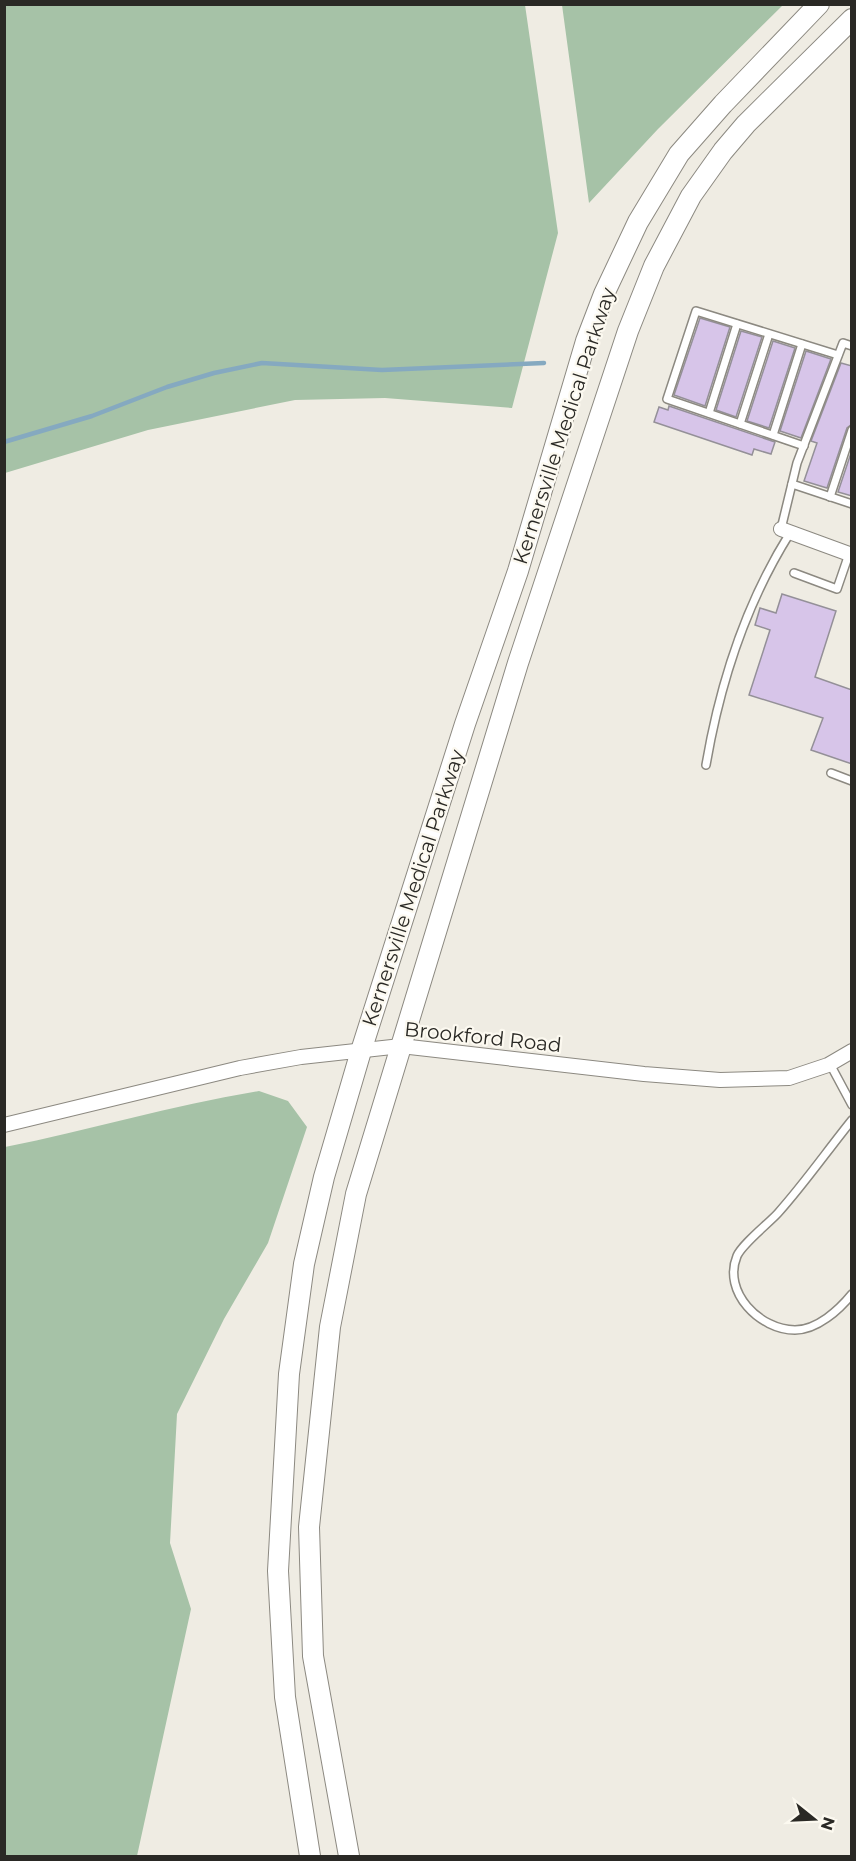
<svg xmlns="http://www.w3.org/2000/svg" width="856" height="1861" viewBox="0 0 856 1861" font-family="Montserrat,sans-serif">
  <rect width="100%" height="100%" fill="#efece3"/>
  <g fill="#a6c2a7">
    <polygon points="5,4 525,5 558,233 512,408 385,398 295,400 148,430 5,473"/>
    <polygon points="562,5 562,4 783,5 658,129 589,203"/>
    <path d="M259 1091 288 1101 307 1127 268 1243 224 1319 177 1414 170 1543 191 1609 137 1856H5V1147C90 1130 173 1105 259 1091Z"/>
  </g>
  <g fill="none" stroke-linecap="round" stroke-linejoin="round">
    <polyline stroke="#85a9c0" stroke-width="4.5" points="4,442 92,416 167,387 214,373 262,363 382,370 544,363"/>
  </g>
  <g fill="#d7c5e9" stroke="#949098" stroke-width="1.5">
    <polygon points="700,318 730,327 705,406 674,395"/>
    <polygon points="741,331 762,337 736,417 716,410"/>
    <polygon points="773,341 795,348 769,428 747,421"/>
    <polygon points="806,351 831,359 801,438 780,431"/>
    <polygon points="841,363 852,366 852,424 847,428 827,488 804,481 817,443 811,441"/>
    <polygon points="669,406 775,442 771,454 754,449 752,455 654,422 659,407 668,410"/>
    <polygon points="852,450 852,496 838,492"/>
    <polygon points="782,594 836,611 815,677 852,690 852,764 811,750 823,718 749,695 770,630 755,625 760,608 776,613"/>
  </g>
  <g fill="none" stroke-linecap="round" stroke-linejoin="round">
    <defs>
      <g id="service">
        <polyline points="709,413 737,324"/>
        <polyline points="740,424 769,334"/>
        <polyline points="773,435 802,344"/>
        <polyline points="804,446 667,399 696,311 838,355"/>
        <polyline points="792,484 852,504"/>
        <polyline points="830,497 852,430"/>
        <polyline points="781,529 797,463 843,343 852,346"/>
        <polyline points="794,573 837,589 849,554"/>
        <path d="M706 765C720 683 746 603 790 533"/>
        <polyline points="831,773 852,781"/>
        <polyline points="830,1064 852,1105"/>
        <path d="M852 1120C827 1151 804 1184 778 1213 768 1224 742 1244 737 1256 722 1292 760 1330 795 1330 817 1330 839 1310 852 1294"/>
      </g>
      <g id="minor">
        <polyline points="781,529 852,555"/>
        <polyline points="4,1125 240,1068 301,1057 401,1046 644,1074 720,1080 789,1078 828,1065 852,1051"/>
      </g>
      <g id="secondary">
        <polyline points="310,1856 285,1697 278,1571 289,1374 304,1264 324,1177 361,1051 465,724 518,571 586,341 604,294 638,222 679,154 723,104 819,4"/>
        <polyline points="349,1856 313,1656 309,1527 330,1327 356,1194 518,663 628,331 654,266 691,196 723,151 746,124 852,19"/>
      </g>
    </defs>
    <use href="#service" stroke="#8c8981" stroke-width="10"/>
    <use href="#minor" stroke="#8c8981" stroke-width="16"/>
    <use href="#secondary" stroke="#8c8981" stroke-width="22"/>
    <use href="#service" stroke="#fff" stroke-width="7"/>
    <use href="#minor" stroke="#fff" stroke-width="14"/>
    <use href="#secondary" stroke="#fff" stroke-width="20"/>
  </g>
  <g text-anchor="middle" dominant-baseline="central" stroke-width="4.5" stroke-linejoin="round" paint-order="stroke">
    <g font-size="20" fill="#2a2925" stroke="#fcf9f0">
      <text transform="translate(564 426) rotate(-72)">Kernersville Medical Parkway</text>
      <text transform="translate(413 888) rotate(-72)">Kernersville Medical Parkway</text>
      <text transform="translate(483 1037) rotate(6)">Brookford Road</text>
    </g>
  </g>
  <rect width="856" height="1861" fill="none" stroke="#2a2925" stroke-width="12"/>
  <g transform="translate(814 1819) rotate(108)" stroke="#fcf9f0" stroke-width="4.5" paint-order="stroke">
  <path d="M0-4.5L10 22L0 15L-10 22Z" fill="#2a2925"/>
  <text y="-9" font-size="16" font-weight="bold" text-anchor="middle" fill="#2a2925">N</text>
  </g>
</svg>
